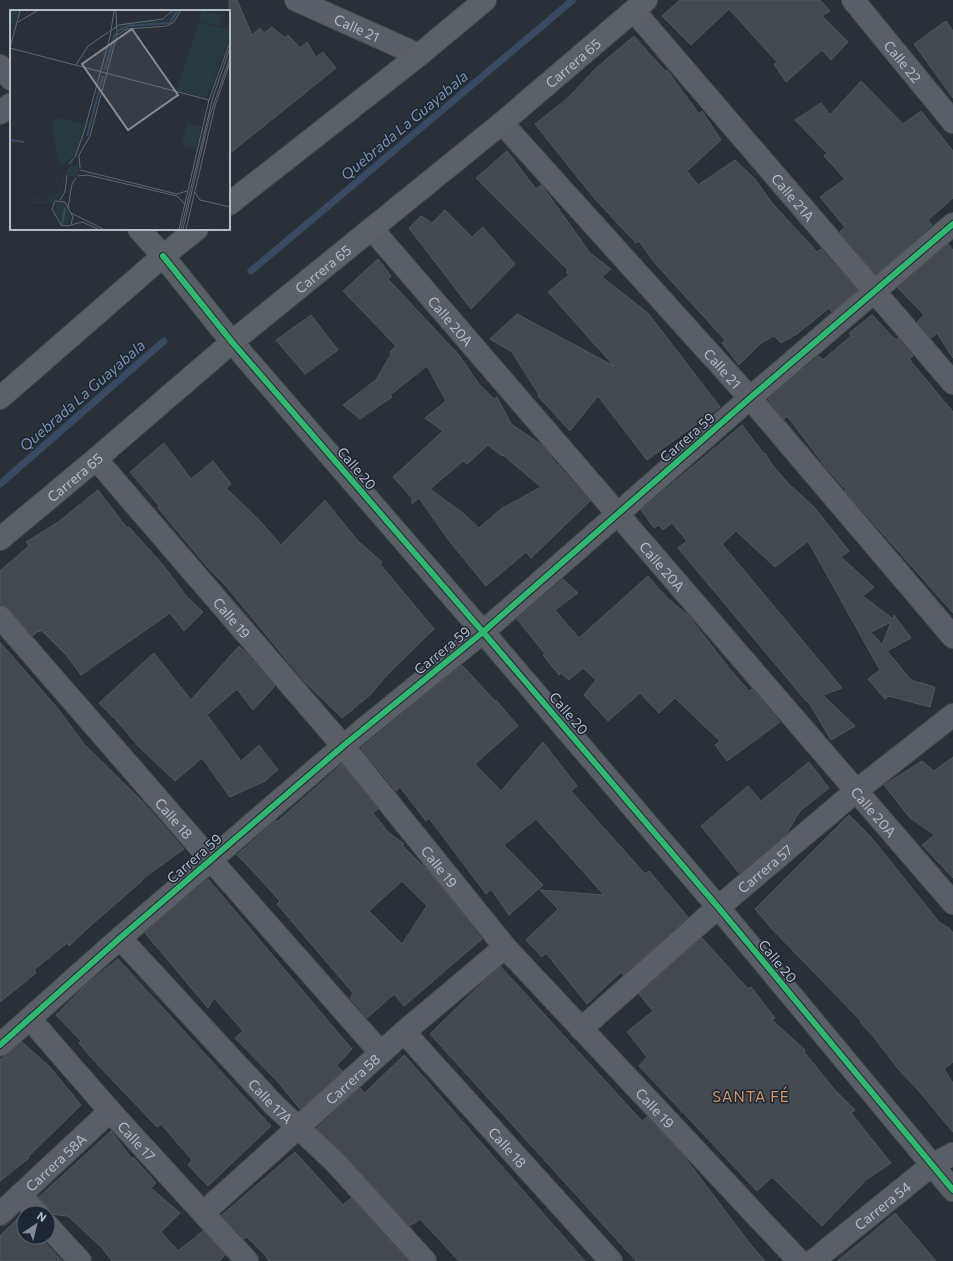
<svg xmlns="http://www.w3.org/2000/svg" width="953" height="1261" viewBox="0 0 953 1261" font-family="Commissioner,sans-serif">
  <rect width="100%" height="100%" fill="#2a3038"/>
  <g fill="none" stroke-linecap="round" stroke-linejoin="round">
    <g stroke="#384963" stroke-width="7">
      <polyline points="251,271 573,0"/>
      <polyline points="0,484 164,341"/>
    </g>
  </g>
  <g fill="#444950" stroke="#52575f" fill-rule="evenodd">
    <polygon points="229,0 237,0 252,35 260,28 264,33 272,27 285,38 288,35 300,48 307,42 316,57 323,52 336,68 229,154"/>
    <polygon points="680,0 820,0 830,11 822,16 848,42 831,60 822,50 786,82 774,64 777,62 729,9 691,45 662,16"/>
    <polygon points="946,21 953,31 953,98 914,44"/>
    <polygon points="634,36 666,72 667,70 699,114 702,111 721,140 687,171 698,185 735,160 755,179 772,203 817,252 821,249 857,290 832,312 829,308 797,334 781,343 774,336 761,343 739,365 722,343 725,340 654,262 639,241 636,243 594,198 535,124 568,98 595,69"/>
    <polygon points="861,81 903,124 921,111 953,151 953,198 928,220 932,225 876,274 840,232 845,227 820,197 845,179 824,156 827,153 795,120 821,103 830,115"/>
    <polygon points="507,151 536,189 541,185 543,187 590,253 611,269 602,277 648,313 720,407 647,460 598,396 570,431 538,396 539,395 512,352 490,339 517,314 614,366 548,292 569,275 566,272 568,270 476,178"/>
    <polygon points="445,210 472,237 483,227 515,264 471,309 409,228 421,216 432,223"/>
    <polygon points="948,244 953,250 953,358 937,333 931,338 917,322 924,315 898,288"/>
    <path d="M378 259 391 276 388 279 458 354 479 384 494 399 497 397 511 424 542 445 551 455 550 456 590 501 531 558 526 552 486 586 447 538 419 498 412 504V498L393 477 443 431 425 418 446 401 427 366 390 395 392 397 360 419 343 405 376 380 391 354 390 352 396 346 343 291ZM488 445 502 456 503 455 541 487 501 509 479 528 464 514 430 489 463 461 467 464Z"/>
    <polygon points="311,315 338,350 305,374 276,340"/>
    <polygon points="872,315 896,340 898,338 913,356 909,359 953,412 953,613 845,491 846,490 821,462 822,462 787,416 784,419 768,399 819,356 823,360 851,336 849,333"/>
    <path d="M742 425 764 454 765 453 773 466 789 484 814 507 849 551 841 557 874 587 863 596 893 619 894 615 911 638 887 651 911 680 935 687 930 707 889 696 885 699 868 679 880 670 808 541 775 567 736 531 722 544 842 688 823 695 855 726 831 740 808 701 807 702 678 548 687 541 672 523 663 530 659 525 654 528 641 510ZM891 622 882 645 871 632Z"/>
    <polygon points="164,443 191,479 213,461 231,484 226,488 260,521 281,545 325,500 357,540 382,562 380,564 434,629 388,674 370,695 342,718 305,682 225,585 210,570 158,508 159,506 130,472"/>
    <polygon points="98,490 127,528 129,527 163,565 187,597 203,612 184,631 170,613 81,675 67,656 41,630 39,632 38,631 33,636 9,609 0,603 0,571 29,546 26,542 57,523"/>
    <polygon points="648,576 668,599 688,615 729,668 749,691 752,689 780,722 727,761 715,745 720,741 675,698 659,713 640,693 608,721 584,695 596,680 583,668 569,680 561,673 559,675 543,655 545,654 517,619 563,579 578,593 555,610 579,638"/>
    <polygon points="0,642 59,710 84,744 142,801 184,849 141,880 142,881 90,926 69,946 67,943 34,970 36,973 0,1002"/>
    <polygon points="239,646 247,654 275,686 253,710 237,689 207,715 241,761 259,745 278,770 265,781 230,797 202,758 175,781 140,748 115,719 99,703 154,653 191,700"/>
    <polygon points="462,665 495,701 496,700 518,726 475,764 501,791 543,742 577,786 571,791 645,874 649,871 688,917 623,975 621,972 587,1004 546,953 542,957 526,940 558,909 540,890 604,895 536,819 504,845 543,885 509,915 491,889 486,894 429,818 426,821 400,787 396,791 361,748"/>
    <polygon points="953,757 953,878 922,845 935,835 910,818 884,785 922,761 934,771"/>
    <polygon points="809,762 829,788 800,811 787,833 739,873 701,826 748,786 761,801"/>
    <path d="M342 764 378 809 373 813 388 832 404 844 402 845 429 872 482 939 404 1006 394 994 367 1018 350 998 353 993 277 904 280 901 247 865 237 855 274 822 276 820 277 822ZM402 881 427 906 402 944 369 911Z"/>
    <polygon points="849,815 871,837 939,922 950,929 953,933 953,1062 944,1069 953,1083 953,1132 918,1090 899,1070 873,1036 860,1022 861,1021 772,929 755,909"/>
    <polygon points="208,879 352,1049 337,1065 342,1071 300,1109 278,1082 235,1038 243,1031 214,998 208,1008 145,933"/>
    <polygon points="702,938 748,989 751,987 775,1018 772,1020 805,1050 804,1052 835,1090 855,1110 851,1113 891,1163 866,1180 822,1226 772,1177 757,1191 639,1066 647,1057 627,1032 653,1011 639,994"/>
    <polygon points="118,959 271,1126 208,1186 188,1165 192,1160 161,1124 157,1127 97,1064 79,1043 81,1041 56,1015 87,984"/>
    <polygon points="501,967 642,1121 647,1117 683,1155 751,1245 765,1261 636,1261 430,1034 484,981"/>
    <polygon points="22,1042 49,1066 81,1105 28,1157 29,1158 0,1181 0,1060"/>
    <polygon points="404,1055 406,1057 585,1261 459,1261 420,1219 410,1226 343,1153 317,1128 360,1088 365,1093"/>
    <polygon points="111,1131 132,1159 133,1157 156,1183 151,1188 180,1213 161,1232 178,1251 203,1231 225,1255 219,1261 112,1261 102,1248 68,1216 49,1214 49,1210 46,1205 39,1197"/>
    <polygon points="295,1152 343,1205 351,1198 408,1261 269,1261 266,1256 247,1237 244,1239 222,1215"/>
    <polygon points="895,1213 936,1261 837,1261 872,1233"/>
    <polygon points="20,1216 24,1220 24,1237 40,1237 62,1261 0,1261 0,1236"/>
  </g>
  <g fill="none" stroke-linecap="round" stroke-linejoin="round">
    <defs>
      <g id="minor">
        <path id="s1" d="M296 0 419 55"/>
        <path id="s2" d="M853 0 953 122"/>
        <path id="s3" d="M634 11 953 383"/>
        <polyline points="0,66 11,79"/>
        <polyline points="0,113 11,104"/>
        <path id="s4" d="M502 123 750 398 953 637"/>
        <polyline points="139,229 163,256 232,342 483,632 718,907 953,1190"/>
        <path id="s5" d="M372 229 953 903"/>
        <path id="s6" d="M96 459 343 746 505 947 799 1261"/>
        <path id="s7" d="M0 617 211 860 381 1053"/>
        <path id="s8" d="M120 938 274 1105 334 1161 425 1261"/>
        <path id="s9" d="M30 1019 110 1111 247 1261"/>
        <path id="s10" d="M581 1029 708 916 856 791 953 715"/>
        <path id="s11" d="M404 1032 611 1261"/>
        <polyline points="0,1045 120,938 343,746 483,632 750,398 953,224"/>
        <polyline points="20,1195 37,1213"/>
        <path id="s12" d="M203 1213 404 1032 505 947"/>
        <path id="s13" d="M0 1214 110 1111"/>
        <polyline points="48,1226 80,1261"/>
        <path id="s14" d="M813 1261 932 1165 953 1154"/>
      </g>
      <g id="major">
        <polyline points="229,204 419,55 485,0"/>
        <polyline points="0,398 163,256 197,229"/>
        <path id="s15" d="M0 539 96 459 232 342 502 123 646 0"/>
      </g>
    </defs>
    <use href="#minor" stroke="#484c53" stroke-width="24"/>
    <use href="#major" stroke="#484c55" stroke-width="24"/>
    <use href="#minor" stroke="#5a5e66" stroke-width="22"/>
    <use href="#major" stroke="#5c6168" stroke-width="22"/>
    <defs>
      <g id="cycleway">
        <polyline points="163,256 232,342 483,632 718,907 953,1190"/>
        <polyline points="0,1045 120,938 343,746 483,632 750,398 953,224"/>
      </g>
    </defs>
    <use href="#cycleway" stroke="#1d2633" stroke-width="8"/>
    <use href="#cycleway" stroke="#33b770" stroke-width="6"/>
  </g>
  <g text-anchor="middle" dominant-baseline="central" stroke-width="3" stroke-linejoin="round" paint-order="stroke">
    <g font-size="14" fill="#b4bcc9" stroke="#1d2633">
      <text stroke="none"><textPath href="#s1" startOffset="67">Calle 21</textPath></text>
      <text stroke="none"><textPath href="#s2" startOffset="79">Calle 22</textPath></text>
      <text stroke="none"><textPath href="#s15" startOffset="745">Carrera 65</textPath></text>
      <text stroke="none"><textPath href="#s3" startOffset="245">Calle 21A</textPath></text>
      <text stroke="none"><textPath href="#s15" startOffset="421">Carrera 65</textPath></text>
      <text stroke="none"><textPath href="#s5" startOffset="121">Calle 20A</textPath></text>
      <text stroke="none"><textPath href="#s4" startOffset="330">Calle 21</textPath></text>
      <text transform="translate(687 437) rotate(-41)">Carrera 59</text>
      <text transform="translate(357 468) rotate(49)">Calle 20</text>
      <text stroke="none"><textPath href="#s15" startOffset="97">Carrera 65</textPath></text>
      <text stroke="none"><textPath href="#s5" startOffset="445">Calle 20A</textPath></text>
      <text stroke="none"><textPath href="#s6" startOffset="209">Calle 19</textPath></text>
      <text transform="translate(442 650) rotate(-39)">Carrera 59</text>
      <text transform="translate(569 713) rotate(49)">Calle 20</text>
      <text stroke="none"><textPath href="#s5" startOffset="769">Calle 20A</textPath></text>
      <text stroke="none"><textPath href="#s7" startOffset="266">Calle 18</textPath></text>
      <text transform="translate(194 858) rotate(-41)">Carrera 59</text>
      <text stroke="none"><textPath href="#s6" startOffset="533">Calle 19</textPath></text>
      <text stroke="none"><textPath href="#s10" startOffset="244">Carrera 57</textPath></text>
      <text transform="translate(778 961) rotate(50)">Calle 20</text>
      <text stroke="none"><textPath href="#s12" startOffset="201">Carrera 58</textPath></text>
      <text stroke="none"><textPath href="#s8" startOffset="222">Calle 17A</textPath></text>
      <text stroke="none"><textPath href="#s6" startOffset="857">Calle 19</textPath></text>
      <text stroke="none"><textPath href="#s9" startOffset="162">Calle 17</textPath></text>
      <text stroke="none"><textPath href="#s11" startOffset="155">Calle 18</textPath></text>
      <text stroke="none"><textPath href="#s13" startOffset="76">Carrera 58A</textPath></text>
      <text stroke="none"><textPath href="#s14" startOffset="89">Carrera 54</textPath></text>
    </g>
    <g font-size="15" font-style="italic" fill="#7c92b1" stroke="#1d2633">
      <text transform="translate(404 125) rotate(-40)">Quebrada La Guayabala</text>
      <text transform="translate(82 395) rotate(-41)">Quebrada La Guayabala</text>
    </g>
    <g font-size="15" letter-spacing="1" fill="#d59563" stroke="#1d2633">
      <text x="751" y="1096">SANTA FÉ</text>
    </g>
  </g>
  <g transform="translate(10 10)">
    <rect width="220" height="220" fill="#2a3038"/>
    <path d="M0 1H9L0 34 4 5 0 22ZM57 161a6 6 0 1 1 12 0a6 6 0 1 1-12 0ZM47 161H49L54 168 51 184 40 193H23L24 187H38L47 179 40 187 25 189 24 192H36L48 184 53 171 49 162 46 164 49 171 48 176 46 165Z" fill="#273a3e"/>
    <path d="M162 1H172L169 7 156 15H119L108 19 107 16 117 12 153 10 159 7ZM48 192 55 194 61 206 57 214 50 212 44 200Z" fill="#273a3e"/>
    <path d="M192 1 212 5 209 16 189 10ZM189 12 220 20V27L197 89 166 80ZM51 108 76 115 65 145 53 154 49 153 43 121V111ZM177 113 191 116 186 139 172 136Z" fill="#273a3e"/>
    <path fill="none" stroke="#384963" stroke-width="2" d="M108 21 118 16 160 13 167 1M95 59 105 23M77 126 93 66M0 130 14 132M52 214 55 198"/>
    <path fill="none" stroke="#616872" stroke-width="1" d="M10 1 0 38 199 90M8 12 27 1M107 25 117 19 157 16 164 12 170 1M66 55 78 36 109 15 153 9 162 1M59 154 65 147 74 122 100 27 104 1M70 158 69 145 80 126 107 25 106 1M70 160 167 184 177 181M68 166 78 165 167 186 175 194M185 182 190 190 220 197M50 190 55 182 57 165M58 198 62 174 66 168M61 203 93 219M61 214 63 207 55 192 45 191 42 199 51 215 57 216 72 212 88 219M169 219 199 90 220 32M171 219 203 87 220 38M173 219 200 105 220 47M176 219 205 96 220 52"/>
    <path fill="#848b96" fill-opacity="0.15" stroke="#848b96" stroke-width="2" d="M122 19 168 85 118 120 72 54Z"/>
    <rect width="220" height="220" fill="none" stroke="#b4bcc9" stroke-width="2"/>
  </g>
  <g transform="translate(36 1225) rotate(35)"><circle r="19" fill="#1d2633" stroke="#59626f"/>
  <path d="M0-3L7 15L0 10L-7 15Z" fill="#848b96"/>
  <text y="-6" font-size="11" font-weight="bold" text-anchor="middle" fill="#b4bcc9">N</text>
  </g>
</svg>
